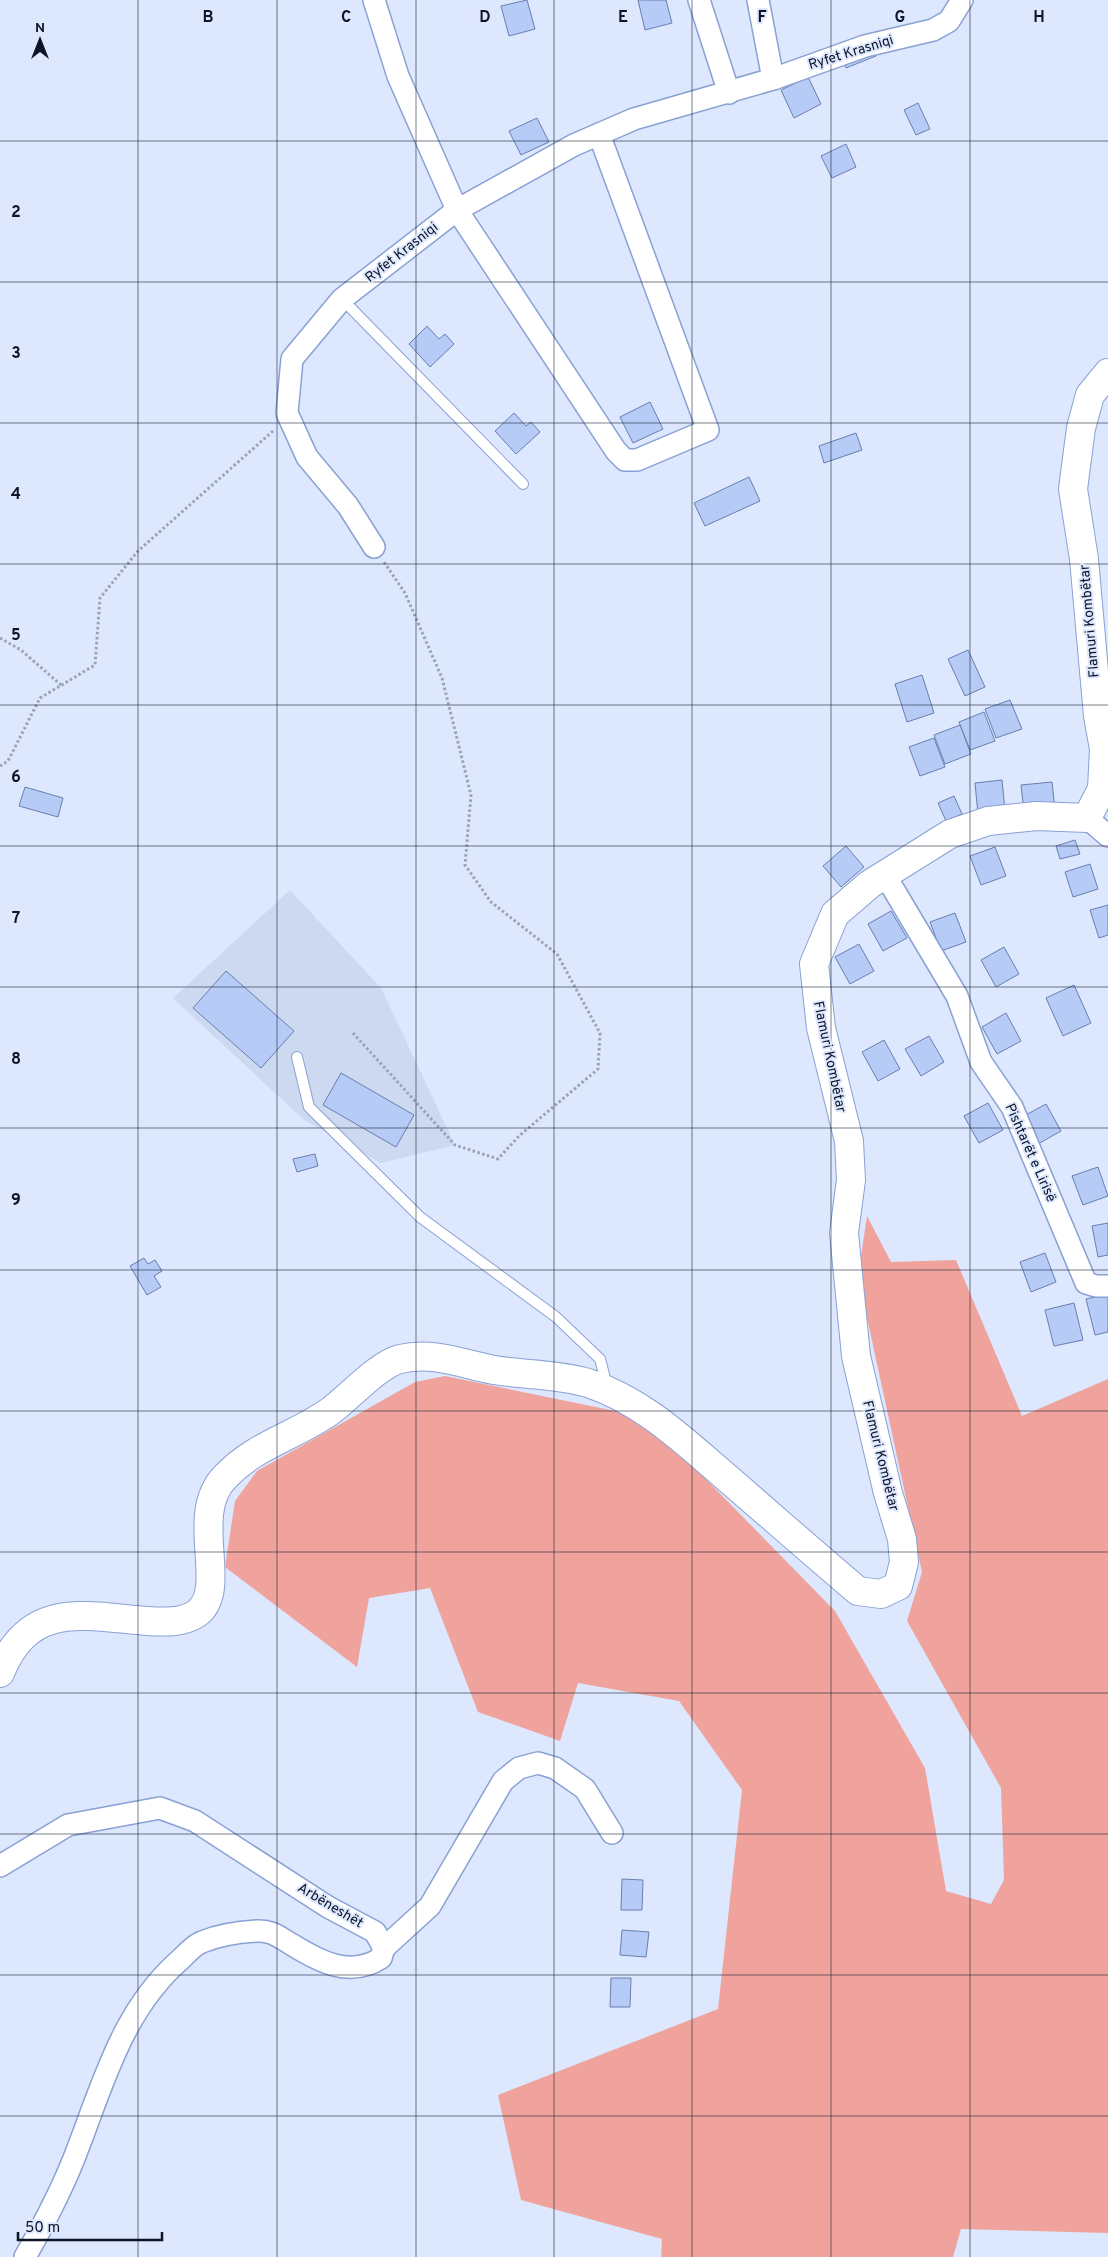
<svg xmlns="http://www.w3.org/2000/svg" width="1108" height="2257" viewBox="0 0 1108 2257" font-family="Overpass,sans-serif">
  <rect width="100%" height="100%" fill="#dde7fd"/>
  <polygon fill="#cdd9f1" points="290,890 381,988 455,1145 381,1163 304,1120 173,998"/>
  <polygon fill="#f0a39c" points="867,1216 891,1262 956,1260 1022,1416 1108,1379 1108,2233 961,2229 953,2257 661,2257 662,2239 521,2200 498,2095 718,2009 742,1790 679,1701 578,1683 560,1741 478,1712 430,1588 369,1598 357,1667 225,1567 235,1501 257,1471 415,1382 445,1376 625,1413 689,1462 835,1611 925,1768 946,1891 991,1904 1004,1880 1001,1788 907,1621 922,1572 858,1276"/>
  <g fill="#b6cbf6" stroke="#687fb0">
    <polygon points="527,0 535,29 509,36 501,6"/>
    <polygon points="638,0 666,0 672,23 645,30"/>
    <polygon points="872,46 876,56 846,68 842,58"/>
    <polygon points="808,77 821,104 794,118 781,90"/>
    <polygon points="918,103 930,129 916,135 904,110"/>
    <polygon points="537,118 549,142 521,155 509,131"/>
    <polygon points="846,144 856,167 832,178 821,156"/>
    <polygon points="427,326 439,339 445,334 454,344 430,367 409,344"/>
    <polygon points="650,402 663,429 633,443 620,417"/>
    <polygon points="514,413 526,426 531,422 540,432 516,454 495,431"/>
    <polygon points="856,433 862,450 824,463 819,446"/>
    <polygon points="749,477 760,501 705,526 694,503"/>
    <polygon points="968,650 985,687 965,696 948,659"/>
    <polygon points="922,675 934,713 907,722 895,684"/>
    <polygon points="1010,700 1022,729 996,738 985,709"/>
    <polygon points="984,712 995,741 970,750 959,722"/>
    <polygon points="960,725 971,754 945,764 934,735"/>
    <polygon points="934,738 945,767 920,776 909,747"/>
    <polygon points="1002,780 1005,811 978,814 975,783"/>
    <polygon points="1052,782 1055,809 1024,812 1021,785"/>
    <polygon points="25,787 63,798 58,817 19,806"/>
    <polygon points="954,796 962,814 946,821 938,803"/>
    <polygon points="1075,840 1080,854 1060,859 1056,846"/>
    <polygon points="846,846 864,867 841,887 823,866"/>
    <polygon points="995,847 1006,876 981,885 970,856"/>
    <polygon points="1090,864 1098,889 1073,897 1065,872"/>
    <polygon points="1108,905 1108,935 1099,938 1090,910"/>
    <polygon points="891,911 907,938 883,951 868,924"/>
    <polygon points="955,913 966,942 941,951 930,922"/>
    <polygon points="859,944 874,971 850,984 835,957"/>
    <polygon points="1004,947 1019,974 996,987 981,960"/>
    <polygon points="226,971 294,1031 261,1068 193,1008"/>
    <polygon points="1074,985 1091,1023 1063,1036 1046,998"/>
    <polygon points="1006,1013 1021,1041 997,1054 982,1027"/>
    <polygon points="929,1036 944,1062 921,1076 905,1049"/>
    <polygon points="884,1040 900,1069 878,1081 862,1052"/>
    <polygon points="341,1073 414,1115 396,1147 323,1105"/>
    <polygon points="988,1103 1003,1130 979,1143 964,1116"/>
    <polygon points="1046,1104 1061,1131 1038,1144 1022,1117"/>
    <polygon points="315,1154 318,1166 297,1172 293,1159"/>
    <polygon points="1098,1167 1108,1196 1083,1205 1072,1176"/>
    <polygon points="1108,1223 1108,1255 1098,1257 1092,1226"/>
    <polygon points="1045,1253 1056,1282 1031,1292 1020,1262"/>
    <polygon points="144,1258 148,1264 155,1260 162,1271 154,1276 161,1287 147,1295 130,1266"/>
    <polygon points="1108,1294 1108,1332 1095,1335 1086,1299"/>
    <polygon points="1074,1303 1083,1340 1054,1346 1045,1310"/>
    <polygon points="622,1879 643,1880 642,1910 621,1910"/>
    <polygon points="622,1930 649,1932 646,1957 620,1955"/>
    <polygon points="611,1978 631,1978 630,2007 610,2007"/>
  </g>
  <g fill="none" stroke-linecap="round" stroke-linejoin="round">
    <defs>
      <g id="lane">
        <polyline points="342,299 523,484"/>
        <polyline points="297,1057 309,1107 420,1217 556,1317 600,1359 607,1386"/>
      </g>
      <g id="street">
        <polyline points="374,0 398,76 457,210 616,451 625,460 637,460 708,430 599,134"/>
        <polyline points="699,0 729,93"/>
        <polyline points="758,0 773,79"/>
        <polyline points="374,547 348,506 307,457 287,413 292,359 342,299 457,210 574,145 634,119 773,79 865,46 933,30 949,21 962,0"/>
        <polyline points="1087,818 1108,836"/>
        <polyline points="885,875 957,996 981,1062 1012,1107 1086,1283 1096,1286 1108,1286"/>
        <path d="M0 1866 68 1825 160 1808 195 1821 328 1907 375 1932 384 1948 381 1958C350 1978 320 1962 291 1944 279 1937 271 1930 257 1931 239 1932 219 1935 202 1942 194 1945 187 1953 181 1959 124 2008 104 2080 78 2148 64 2186 45 2222 25 2257"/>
        <polyline points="384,1948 430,1906 503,1781 519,1768 538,1763 555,1768 585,1789 612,1833"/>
      </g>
      <path id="secondary" d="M0 1673C29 1600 84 1616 147 1621 164 1622 182 1623 196 1614 231 1590 187 1516 225 1477 255 1445 293 1437 329 1412 348 1399 377 1365 400 1359 434 1351 462 1364 494 1370 524 1375 558 1374 588 1383 643 1401 684 1441 726 1477 770 1515 813 1553 858 1591L881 1594 898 1586 904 1562 902 1539 888 1493 856 1356 844 1233 851 1180 849 1141 821 1028 814 964 835 914 870 884 950 834 988 821 1036 816 1087 818 1102 789 1104 749 1098 716 1084 559 1073 489 1081 428 1090 395 1108 373"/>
    </defs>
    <use href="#lane" stroke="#89a1d4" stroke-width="12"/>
    <use href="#street" stroke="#89a1d4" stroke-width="24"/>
    <use href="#secondary" stroke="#89a1d4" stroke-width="30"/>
    <g stroke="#99a3b8" stroke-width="3" stroke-dasharray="2.5 2.5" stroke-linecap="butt">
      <polyline points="0,638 21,650 61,685"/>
      <polyline points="0,766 8,761 40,698 95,665 100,598 138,551 273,431"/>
      <polyline points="353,1033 455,1145 498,1159 519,1136 598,1069 600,1033 557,954 491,902 465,865 471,795 442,678 405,593 384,562"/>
    </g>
    <use href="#lane" stroke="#fff" stroke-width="10"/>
    <use href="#street" stroke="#fff" stroke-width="21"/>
    <use href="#secondary" stroke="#fff" stroke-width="28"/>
  </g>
  <path fill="none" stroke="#0c1528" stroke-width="1" stroke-opacity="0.55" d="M138 0V2257M277 0V2257M416 0V2257M554 0V2257M692 0V2257M831 0V2257M970 0V2257M0 141H1108M0 282H1108M0 423H1108M0 564H1108M0 705H1108M0 846H1108M0 987H1108M0 1128H1108M0 1270H1108M0 1411H1108M0 1552H1108M0 1693H1108M0 1834H1108M0 1975H1108M0 2116H1108"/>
  <g text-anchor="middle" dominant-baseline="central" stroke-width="4" stroke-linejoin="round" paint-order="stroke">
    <g font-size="14" fill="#0c1528" stroke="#dde7fd">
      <text transform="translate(851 53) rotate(-17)">Ryfet Krasniqi</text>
      <text transform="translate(402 253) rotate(-38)">Ryfet Krasniqi</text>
      <text transform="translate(1090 621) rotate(-95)">Flamuri Kombëtar</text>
      <text transform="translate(829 1057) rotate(78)">Flamuri Kombëtar</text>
      <text transform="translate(1030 1153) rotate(66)">Pishtarët e Lirisë</text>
      <text transform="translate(880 1456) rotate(76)">Flamuri Kombëtar</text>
      <text transform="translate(330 1906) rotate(31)">Arbëneshët</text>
    </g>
  </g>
  <g font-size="16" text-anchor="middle" font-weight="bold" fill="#0c1528" stroke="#dde7fd" stroke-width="4" stroke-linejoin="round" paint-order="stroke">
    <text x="208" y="22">B</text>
    <text x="346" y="22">C</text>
    <text x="485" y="22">D</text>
    <text x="623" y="22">E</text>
    <text x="762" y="22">F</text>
    <text x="900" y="22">G</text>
    <text x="1039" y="22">H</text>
    <text x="16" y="217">2</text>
    <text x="16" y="358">3</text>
    <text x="16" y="499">4</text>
    <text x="16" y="640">5</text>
    <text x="16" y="782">6</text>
    <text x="16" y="923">7</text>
    <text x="16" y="1064">8</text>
    <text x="16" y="1205">9</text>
  </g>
  <g transform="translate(40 40)" stroke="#dde7fd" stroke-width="4" paint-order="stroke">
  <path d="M0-4L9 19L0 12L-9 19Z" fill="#0c1528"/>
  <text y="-8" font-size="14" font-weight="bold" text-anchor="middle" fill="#0c1528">N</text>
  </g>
  <path d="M18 2232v8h144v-8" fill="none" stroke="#0c1528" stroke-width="2.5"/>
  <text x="25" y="2232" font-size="15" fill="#0c1528" stroke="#dde7fd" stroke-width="4" paint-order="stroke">50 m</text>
</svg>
